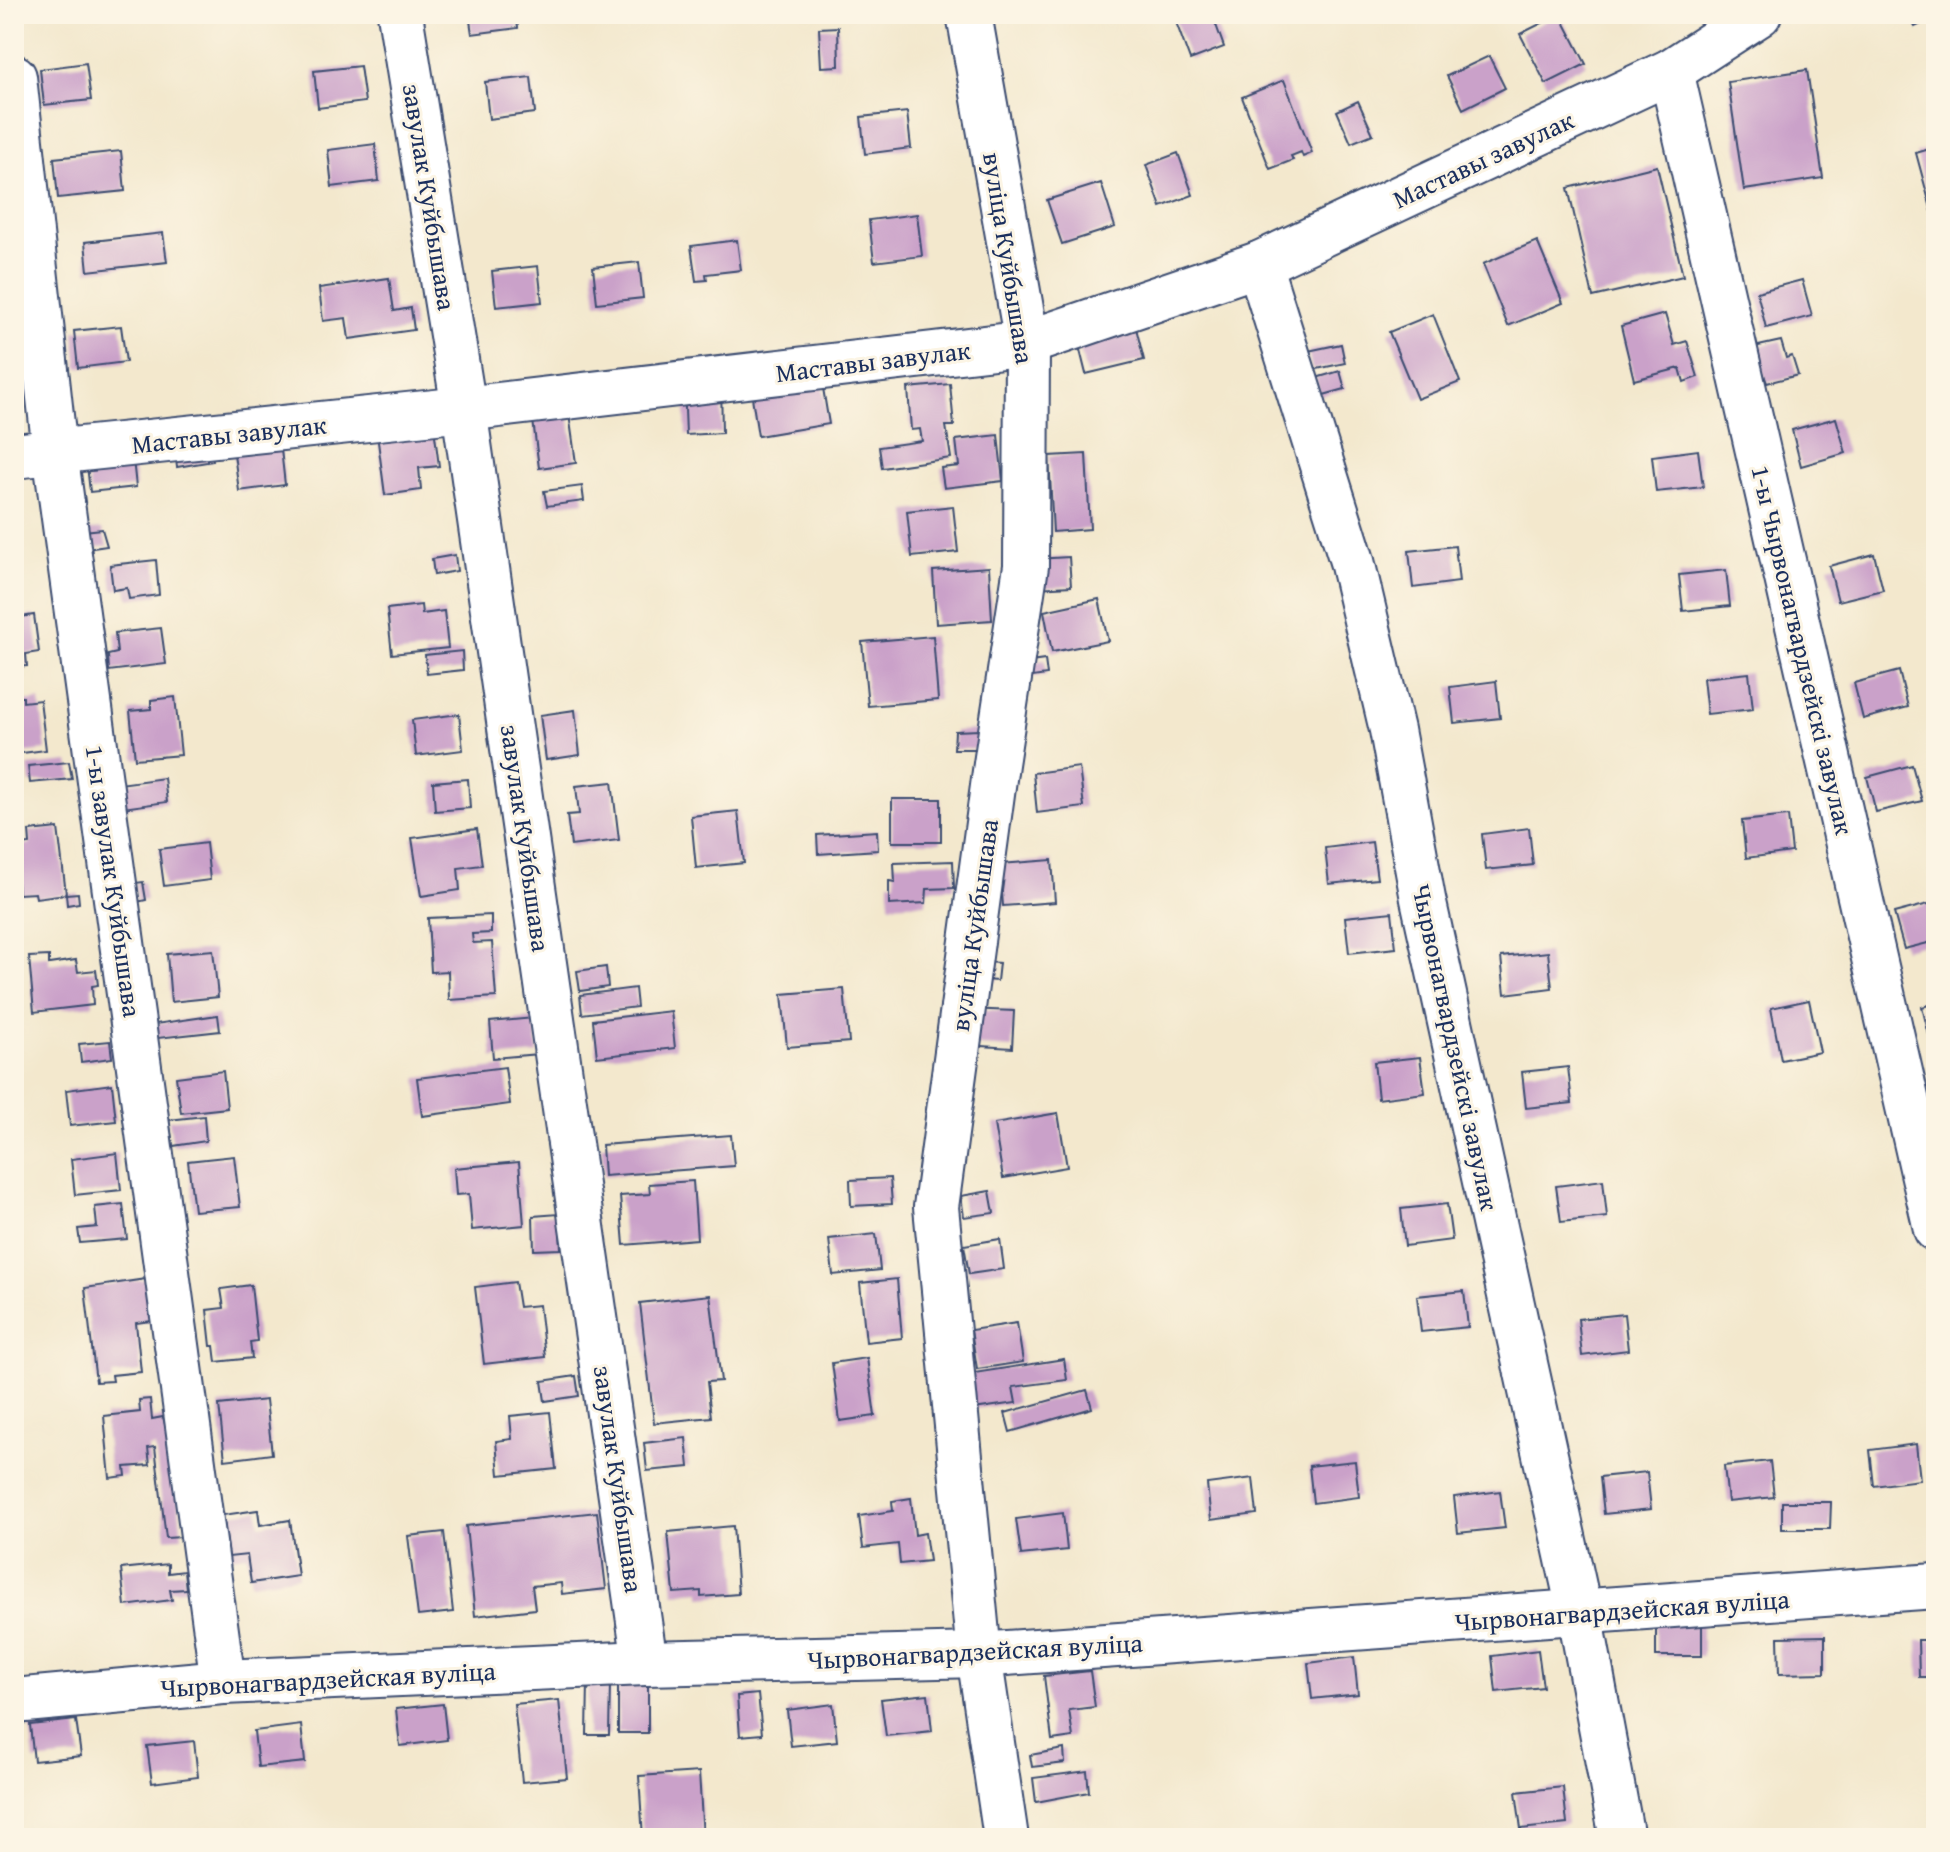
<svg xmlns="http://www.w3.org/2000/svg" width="1950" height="1852" viewBox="0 0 1950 1852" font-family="'Gentium Book Plus',serif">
  <rect width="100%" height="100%" fill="#fcf5e5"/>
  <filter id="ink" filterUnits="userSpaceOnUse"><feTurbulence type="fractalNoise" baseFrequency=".0125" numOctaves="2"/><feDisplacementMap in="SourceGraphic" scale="16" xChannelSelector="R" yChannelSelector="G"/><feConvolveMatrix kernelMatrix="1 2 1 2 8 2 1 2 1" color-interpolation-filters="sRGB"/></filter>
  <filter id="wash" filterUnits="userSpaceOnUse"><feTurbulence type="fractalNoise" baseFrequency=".006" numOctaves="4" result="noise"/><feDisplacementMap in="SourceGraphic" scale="32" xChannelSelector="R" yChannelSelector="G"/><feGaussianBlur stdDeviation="1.8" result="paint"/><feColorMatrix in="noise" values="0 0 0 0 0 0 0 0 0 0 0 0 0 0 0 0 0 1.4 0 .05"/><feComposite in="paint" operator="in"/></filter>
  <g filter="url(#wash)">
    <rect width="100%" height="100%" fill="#f3e8cd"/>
    <g id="blocks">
      <g fill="#caa1c9">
        <polygon points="469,14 516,14 518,28 472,34"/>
        <polygon points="1173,14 1212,14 1224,47 1190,60"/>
        <polygon points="1560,14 1586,64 1546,84 1520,34"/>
        <polygon points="1908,14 1936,14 1936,17 1915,27"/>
        <polygon points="838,27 839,66 821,67 819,28"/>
        <polygon points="1489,56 1505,88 1463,109 1447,76"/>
        <polygon points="86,63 91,100 44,105 40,69"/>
        <polygon points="360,66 365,102 318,108 314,71"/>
        <polygon points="1807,70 1823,178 1744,190 1728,82"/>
        <polygon points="531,77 535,113 489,119 485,82"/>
        <polygon points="1284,80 1312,153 1303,157 1301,152 1291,156 1293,160 1270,169 1242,97"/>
        <polygon points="1358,101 1373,134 1351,143 1337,111"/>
        <polygon points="907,112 911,148 865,154 861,117"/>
        <polygon points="375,144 379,181 332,187 328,150"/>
        <polygon points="1936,147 1936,223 1935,223 1916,153"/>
        <polygon points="121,151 125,191 58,198 54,158"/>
        <polygon points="1178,153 1193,195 1161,207 1146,165"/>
        <polygon points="1657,166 1683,276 1593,297 1568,188"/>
        <polygon points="1101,183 1115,227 1062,244 1047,200"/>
        <polygon points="917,214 922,256 874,262 869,220"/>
        <polygon points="163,233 167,262 88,271 85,242"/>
        <polygon points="737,240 741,270 706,274 707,280 696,281 691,246"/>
        <polygon points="1537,241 1563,303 1508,326 1483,264"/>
        <polygon points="639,262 643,298 597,303 593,267"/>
        <polygon points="538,266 542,302 496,307 492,271"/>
        <polygon points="389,278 394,311 411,308 414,330 349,339 346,318 323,321 319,288"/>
        <polygon points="1802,280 1812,316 1766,328 1757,292"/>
        <polygon points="1433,314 1460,382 1417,399 1389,332"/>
        <polygon points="1665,314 1674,345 1687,341 1698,377 1684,382 1680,368 1634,380 1621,326"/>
        <polygon points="1135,324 1144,360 1086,374 1077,338"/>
        <polygon points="121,326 126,362 78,368 74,331"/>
        <polygon points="1781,341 1786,358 1792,356 1798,375 1767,383 1754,347"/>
        <polygon points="1341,344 1345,363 1312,370 1308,351"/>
        <polygon points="819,364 829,424 758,436 750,384"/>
        <polygon points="1340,371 1345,389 1320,396 1316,378"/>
        <polygon points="721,381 722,433 686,435 684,382"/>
        <polygon points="950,384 954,426 946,426 951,458 882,468 879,447 922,441 920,429 911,430 908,388"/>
        <polygon points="569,414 576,463 539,468 533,420"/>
        <polygon points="1836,418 1846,453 1801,466 1792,430"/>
        <polygon points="433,420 439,466 419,468 421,490 385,495 377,434"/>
        <polygon points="210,434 213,461 177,467 174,444"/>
        <polygon points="998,435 1003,481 944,488 941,468 959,466 956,440"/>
        <polygon points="281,449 285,485 239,491 234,454"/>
        <polygon points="132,450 136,487 90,492 86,456"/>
        <polygon points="1698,450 1703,487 1656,492 1652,456"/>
        <polygon points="1086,454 1090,529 1053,532 1049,456"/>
        <polygon points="582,486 584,501 547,506 544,491"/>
        <polygon points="14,490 19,519 14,520"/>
        <polygon points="953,506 958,552 912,557 907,511"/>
        <polygon points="102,529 107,546 86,549 84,531"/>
        <polygon points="1455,546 1459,582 1413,588 1409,551"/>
        <polygon points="1874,554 1883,590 1838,601 1829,566"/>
        <polygon points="455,555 457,571 434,575 432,559"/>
        <polygon points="1069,557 1071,586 1036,588 1035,559"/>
        <polygon points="156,560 159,595 129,599 127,588 113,590 110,565"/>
        <polygon points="989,567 992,620 936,624 933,571"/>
        <polygon points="1726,570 1730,606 1683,611 1679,575"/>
        <polygon points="1099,599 1108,641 1052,652 1044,611"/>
        <polygon points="421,605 422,614 444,611 448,648 392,654 387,609"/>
        <polygon points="34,615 39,652 26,654 27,666 14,667 14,618"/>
        <polygon points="161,628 166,664 109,671 108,655 117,653 115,633"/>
        <polygon points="933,636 938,700 868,706 862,642"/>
        <polygon points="462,651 463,670 427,674 425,655"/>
        <polygon points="1045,660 1047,675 1018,679 1016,664"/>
        <polygon points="1899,671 1908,707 1863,719 1854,683"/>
        <polygon points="1749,673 1753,709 1707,714 1703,678"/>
        <polygon points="1496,681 1500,718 1454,723 1450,687"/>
        <polygon points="14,693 17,693 17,697 23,697 23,702 40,700 46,750 14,754"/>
        <polygon points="175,697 181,755 135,759 130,711 151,709 151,700"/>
        <polygon points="575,710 580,755 546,760 540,715"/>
        <polygon points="459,714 463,750 416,756 412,720"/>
        <polygon points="979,730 978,749 954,749 955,731"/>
        <polygon points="69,762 72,779 30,783 28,766"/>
        <polygon points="1912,765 1922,801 1876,812 1867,777"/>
        <polygon points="1079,767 1084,807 1037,813 1033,773"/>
        <polygon points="164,778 167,802 123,808 119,784"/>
        <polygon points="468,779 470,808 435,811 433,782"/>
        <polygon points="612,782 619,840 571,846 567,815 579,814 576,786"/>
        <rect x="892" y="799" width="49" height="43"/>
        <polygon points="738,811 744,863 696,868 691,816"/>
        <polygon points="1788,816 1792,852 1746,858 1742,821"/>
        <polygon points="58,828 66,894 36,898 35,893 18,894 14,846 30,844 29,831"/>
        <polygon points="1529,828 1533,865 1486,870 1482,834"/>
        <polygon points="477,829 482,865 458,868 460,890 421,896 412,838"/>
        <polygon points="877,831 878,850 818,854 817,835"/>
        <polygon points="1372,842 1377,879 1329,884 1325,848"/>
        <polygon points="206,843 210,880 164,886 159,849"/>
        <polygon points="1052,860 1055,902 1003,906 1000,864"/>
        <polygon points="953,861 954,888 927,889 926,903 889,905 889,881 895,882 894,863"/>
        <polygon points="143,882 146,900 137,902 135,883"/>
        <polygon points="78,893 79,903 67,905 66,894"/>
        <polygon points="1936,902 1936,941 1904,949 1894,913"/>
        <polygon points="1392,912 1396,948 1349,953 1345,917"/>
        <polygon points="491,915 491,933 472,934 473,943 492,942 496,997 449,1000 448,971 431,972 428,918"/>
        <polygon points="213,950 218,997 171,1002 167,954"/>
        <polygon points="1548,952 1552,988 1505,994 1501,957"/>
        <polygon points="49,956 49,964 76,960 78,972 96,970 98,985 92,986 93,1005 34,1012 29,957"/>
        <polygon points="974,961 999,963 997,981 972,979"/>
        <polygon points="606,967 608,987 580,991 577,971"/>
        <polygon points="635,988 637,1007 582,1014 580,995"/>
        <polygon points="844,989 849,1042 787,1047 782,994"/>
        <polygon points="1809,1000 1820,1052 1781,1060 1771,1008"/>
        <polygon points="1936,1003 1936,1041 1931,1043 1922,1007"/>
        <polygon points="967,1009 1014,1011 1012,1048 965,1045"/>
        <polygon points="671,1011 675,1048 597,1057 593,1020"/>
        <polygon points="218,1015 220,1031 158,1038 155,1024"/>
        <polygon points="534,1018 538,1054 493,1058 490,1022"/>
        <polygon points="110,1041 112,1058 81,1062 79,1044"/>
        <polygon points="1420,1057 1425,1093 1378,1099 1374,1062"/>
        <polygon points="505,1067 510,1104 422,1116 417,1078"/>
        <polygon points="1568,1067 1572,1103 1526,1108 1522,1072"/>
        <polygon points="223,1071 227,1108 181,1113 176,1077"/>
        <polygon points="112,1084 116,1121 70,1126 66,1090"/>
        <polygon points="1058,1113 1067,1167 1003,1178 994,1124"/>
        <polygon points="204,1116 206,1141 173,1146 169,1120"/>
        <polygon points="731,1135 734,1166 604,1176 602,1145"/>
        <polygon points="117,1153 121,1190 75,1195 71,1159"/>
        <polygon points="234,1156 240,1207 194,1211 188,1161"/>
        <polygon points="519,1162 524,1225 472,1230 469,1194 456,1195 454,1168"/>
        <polygon points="890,1178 892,1204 851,1206 850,1180"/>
        <polygon points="1603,1180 1607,1217 1561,1222 1556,1186"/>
        <polygon points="693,1181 697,1239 624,1245 620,1196 650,1194 649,1184"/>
        <polygon points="990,1191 994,1213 964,1217 961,1196"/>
        <polygon points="123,1204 127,1239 80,1243 78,1229 97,1227 95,1207"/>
        <polygon points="1447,1204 1452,1240 1405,1246 1401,1209"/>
        <polygon points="559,1214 561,1249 534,1250 533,1216"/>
        <polygon points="876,1234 880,1270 833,1275 829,1239"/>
        <polygon points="1000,1239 1004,1269 969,1274 964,1245"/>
        <polygon points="146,1279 152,1321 136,1323 141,1372 112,1375 113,1381 96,1382 85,1288"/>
        <polygon points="897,1279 902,1338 866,1342 860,1283"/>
        <polygon points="515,1282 519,1307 539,1305 545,1357 484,1364 475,1287"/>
        <polygon points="251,1285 257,1341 250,1342 252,1358 216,1362 214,1346 211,1346 207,1310 224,1308 221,1289"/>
        <polygon points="1464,1291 1468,1327 1421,1332 1417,1296"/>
        <polygon points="710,1295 721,1381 707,1382 711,1417 654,1423 640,1303"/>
        <polygon points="1624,1314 1628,1350 1582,1356 1578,1319"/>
        <polygon points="1017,1323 1023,1362 977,1369 971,1330"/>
        <polygon points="867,1358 875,1416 840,1421 832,1363"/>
        <polygon points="1064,1359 1067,1380 1013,1387 1016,1403 973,1409 968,1374"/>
        <polygon points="576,1376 579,1396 545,1401 542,1381"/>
        <polygon points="1087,1390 1092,1408 1010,1432 1005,1413"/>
        <polygon points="150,1399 152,1419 163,1417 174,1459 182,1537 166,1538 155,1447 148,1448 150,1465 125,1467 126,1476 110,1478 104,1416 140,1412 139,1400"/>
        <polygon points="266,1400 272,1454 225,1460 219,1405"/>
        <polygon points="550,1412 556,1469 499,1475 496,1441 512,1439 510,1416"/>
        <polygon points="686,1438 689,1467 647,1471 644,1443"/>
        <polygon points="1916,1444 1920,1480 1874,1486 1870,1450"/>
        <polygon points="1355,1461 1359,1497 1313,1503 1309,1466"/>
        <polygon points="1770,1461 1774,1497 1728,1502 1724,1466"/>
        <polygon points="1647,1472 1651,1509 1604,1514 1600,1477"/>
        <polygon points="1253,1478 1257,1514 1211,1520 1207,1484"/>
        <polygon points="1500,1491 1505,1528 1458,1533 1454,1497"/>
        <polygon points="911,1498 915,1535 925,1533 929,1561 900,1564 898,1544 863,1548 859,1516 893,1511 892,1501"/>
        <polygon points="1782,1502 1831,1502 1830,1529 1782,1529"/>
        <polygon points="258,1510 260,1525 290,1520 298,1576 251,1583 247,1555 229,1557 223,1515"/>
        <polygon points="597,1512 606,1589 562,1594 561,1583 532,1586 535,1609 475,1616 466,1526"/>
        <polygon points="1063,1513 1067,1550 1021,1555 1016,1519"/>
        <polygon points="733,1526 738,1594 701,1597 701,1591 674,1593 668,1532"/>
        <polygon points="444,1532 453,1612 418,1616 408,1536"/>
        <polygon points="168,1564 168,1573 184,1571 186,1589 170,1590 172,1600 125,1606 121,1569"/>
        <rect x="1656" y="1619" width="46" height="37"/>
        <polygon points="1825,1636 1825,1673 1779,1674 1778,1637"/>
        <polygon points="1918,1640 1936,1640 1936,1677 1919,1677"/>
        <polygon points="1538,1650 1543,1687 1496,1692 1492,1656"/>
        <polygon points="1354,1657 1358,1694 1312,1699 1308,1663"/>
        <polygon points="1090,1671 1095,1707 1069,1710 1073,1737 1052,1740 1044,1676"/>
        <polygon points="588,1682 610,1683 609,1735 587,1735"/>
        <polygon points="648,1682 648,1733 618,1733 618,1683"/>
        <polygon points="758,1694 762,1734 740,1736 737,1696"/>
        <polygon points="928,1694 932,1731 886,1736 881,1699"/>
        <polygon points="559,1700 567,1778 522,1782 514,1704"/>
        <polygon points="443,1704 447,1740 400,1746 396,1709"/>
        <polygon points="833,1704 837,1741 791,1746 787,1710"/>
        <polygon points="76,1720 81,1756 34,1761 30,1725"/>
        <polygon points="301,1725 305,1762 258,1767 254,1731"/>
        <polygon points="194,1741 198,1777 152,1783 147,1746"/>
        <polygon points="1064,1749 1065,1763 1032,1767 1030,1755"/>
        <polygon points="1087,1771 1089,1792 1036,1802 1033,1778"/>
        <polygon points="699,1772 703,1838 643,1838 639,1776"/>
        <polygon points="1563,1787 1567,1824 1521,1829 1516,1792"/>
        <polygon points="1110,1832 1111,1838 1079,1838 1079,1836"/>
      </g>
    </g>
  </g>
  <g filter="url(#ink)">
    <use href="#blocks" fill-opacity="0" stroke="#3b4b6f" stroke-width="2"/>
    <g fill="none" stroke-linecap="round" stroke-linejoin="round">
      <defs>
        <g id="minor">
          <polyline points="400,14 464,409 645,1663"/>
          <polyline points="969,14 1027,343 1026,566 996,764 936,1207 979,1655 1006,1838"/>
          <polyline points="1671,71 1936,1229"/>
          <polyline points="14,77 55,452 223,1682"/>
          <polyline points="1259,264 1352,561 1392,730 1423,899 1580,1614 1622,1838"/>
          <polyline points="14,456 464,409 1027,343 1259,264 1671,71 1759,14"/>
          <polyline points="14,1701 223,1682 645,1663 979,1655 1936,1586"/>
        </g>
      </defs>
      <use href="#minor" stroke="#3b4b6f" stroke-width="48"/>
      <use href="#minor" stroke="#fff" stroke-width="44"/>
    </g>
  </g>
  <g text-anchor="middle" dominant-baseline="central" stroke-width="6" stroke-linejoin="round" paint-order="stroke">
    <g font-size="26" fill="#1b2f5e" stroke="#fcf5e5">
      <text transform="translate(1483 159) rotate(-25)">Маставы завулак</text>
      <text transform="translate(430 197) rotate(81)">завулак Куйбышава</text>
      <text transform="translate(1009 258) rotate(81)">вуліца Куйбышава</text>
      <text transform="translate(873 361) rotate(-7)">Маставы завулак</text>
      <text transform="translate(229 434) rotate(-6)">Маставы завулак</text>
      <text transform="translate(1803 650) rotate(77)">1-ы Чырвонагвардзейскі завулак</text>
      <text transform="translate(526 838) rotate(82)">завулак Куйбышава</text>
      <text transform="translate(114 881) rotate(82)">1-ы завулак Куйбышава</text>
      <text transform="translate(974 925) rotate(-82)">вуліца Куйбышава</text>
      <text transform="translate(1456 1047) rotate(78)">Чырвонагвардзейскі завулак</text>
      <text transform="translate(619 1479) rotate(82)">завулак Куйбышава</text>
      <text transform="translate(1622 1610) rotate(-4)">Чырвонагвардзейская вуліца</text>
      <text transform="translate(975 1651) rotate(-3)">Чырвонагвардзейская вуліца</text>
      <text transform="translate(328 1679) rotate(-3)">Чырвонагвардзейская вуліца</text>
    </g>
  </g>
  <rect width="1950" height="1852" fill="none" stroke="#fcf5e5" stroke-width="48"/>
</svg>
